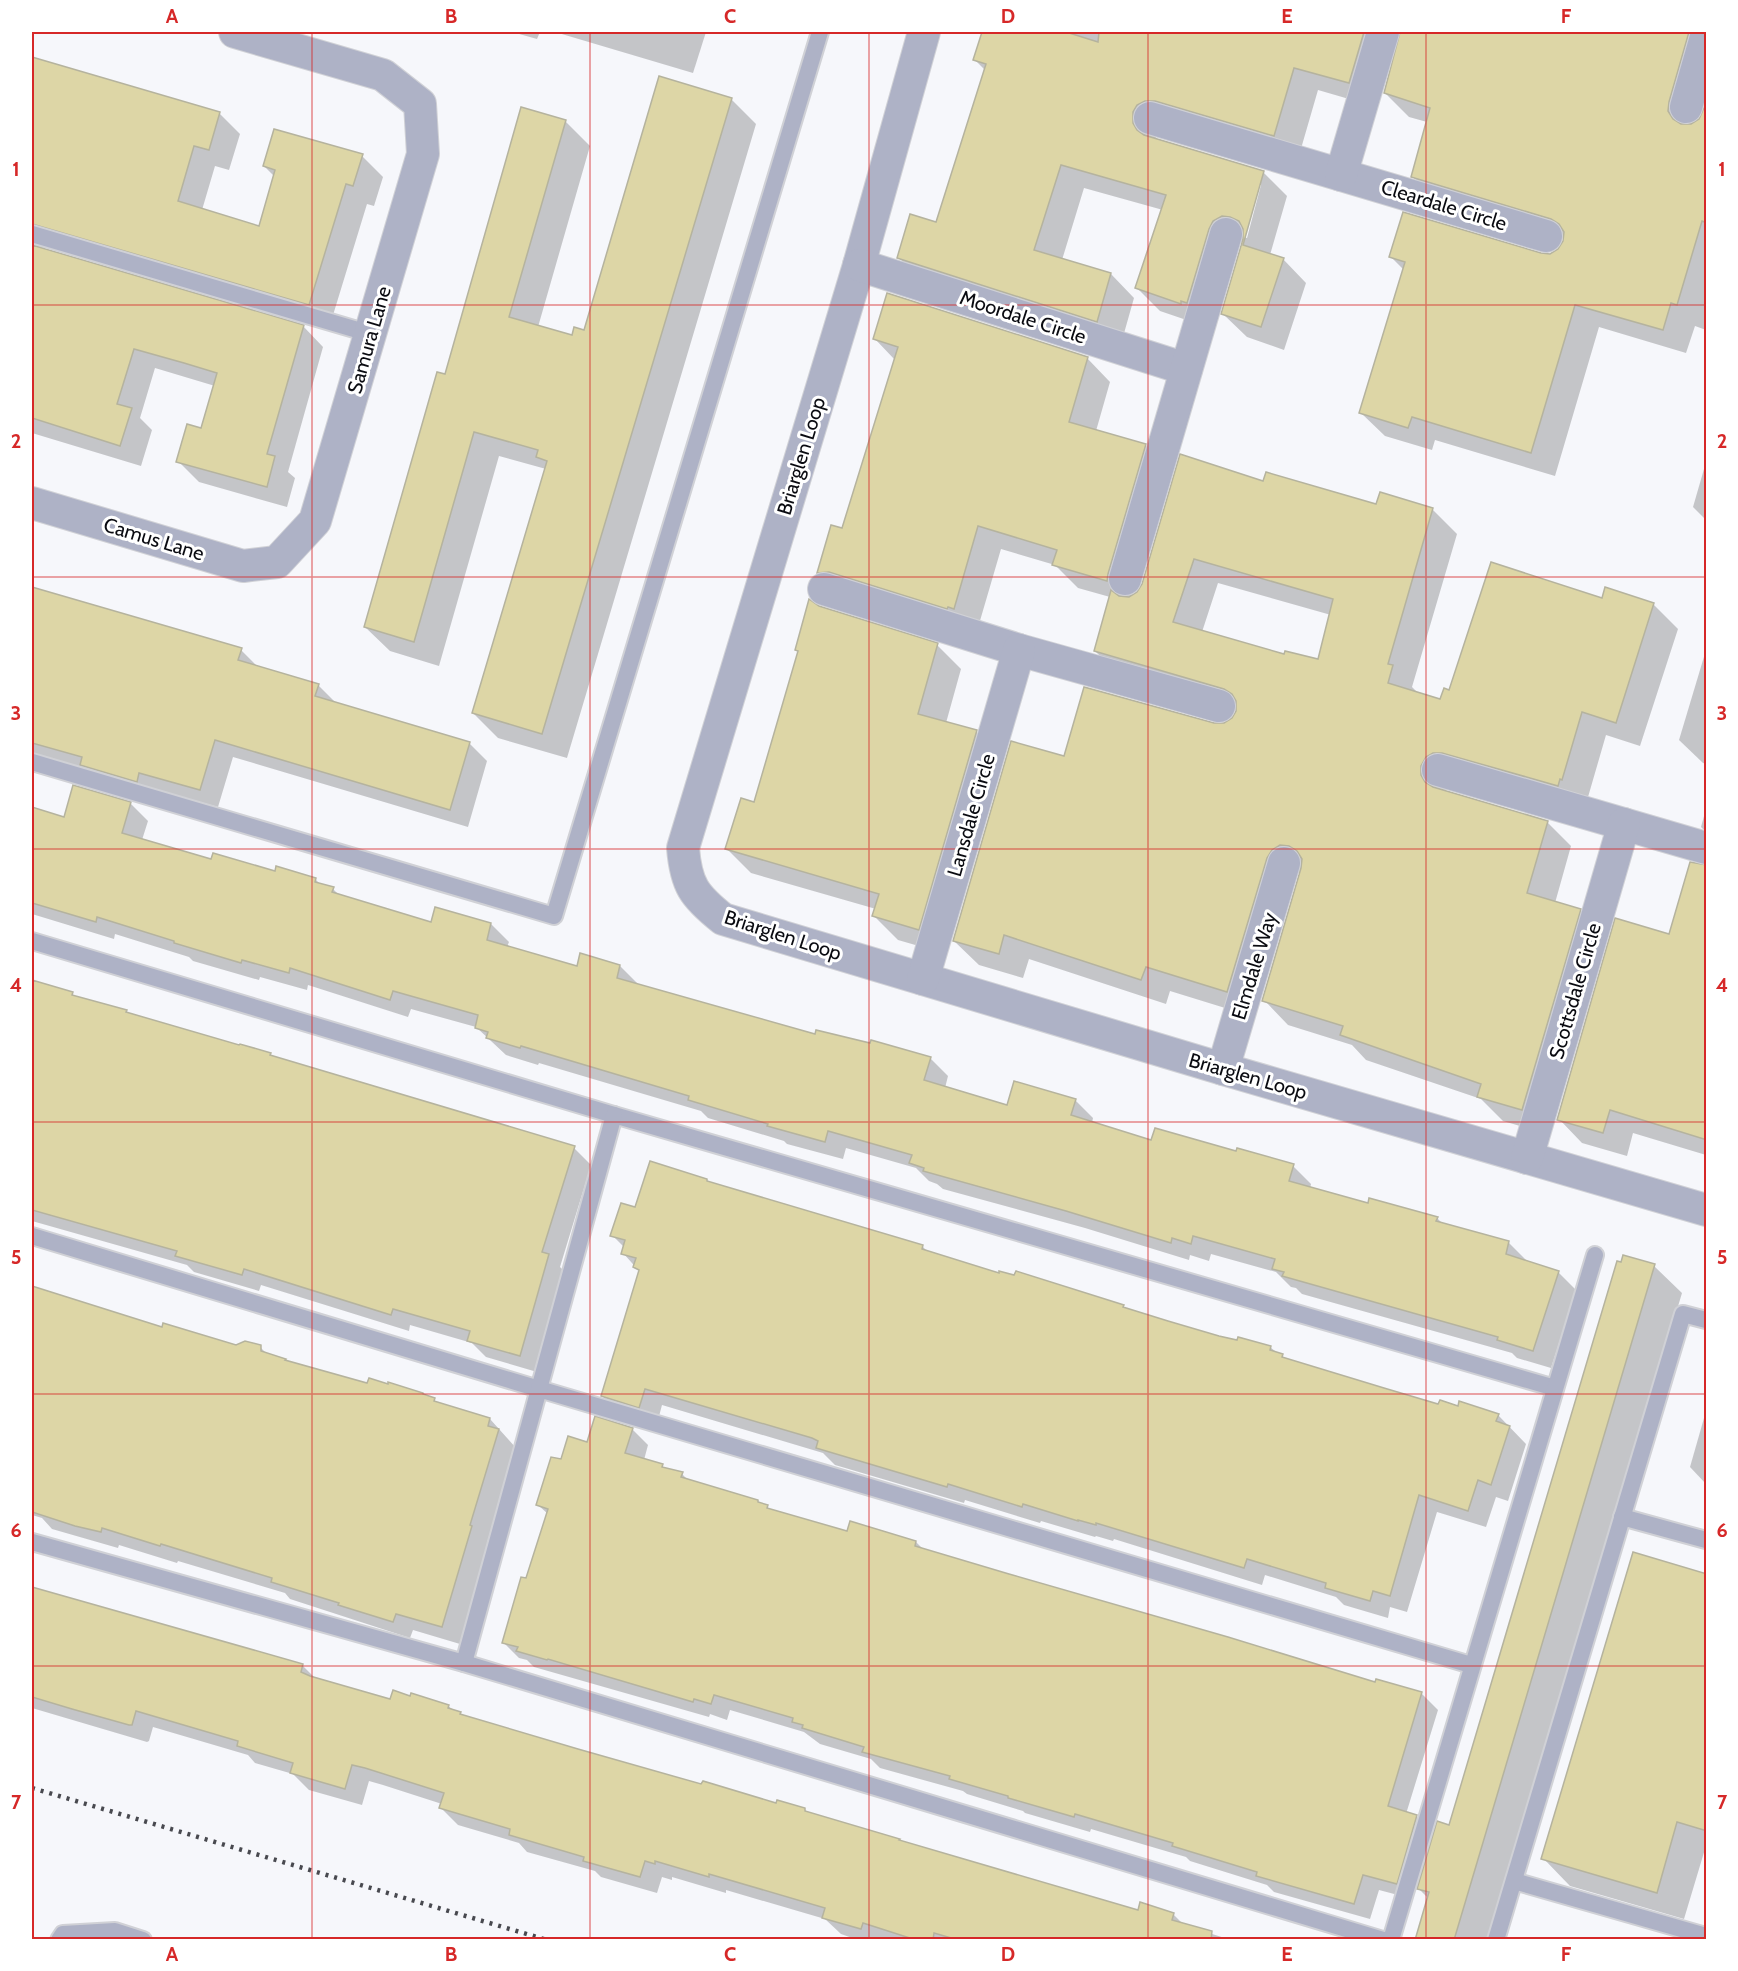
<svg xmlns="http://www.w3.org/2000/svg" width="1738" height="1971" viewBox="0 0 1738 1971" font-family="Cabin,sans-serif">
  <rect width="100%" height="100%" fill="#f6f7fb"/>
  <g fill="#0003" fill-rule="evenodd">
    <polygon points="512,32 540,32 537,39"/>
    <polygon points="555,32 706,32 693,73"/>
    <path d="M983 32H1706V75L1692 125 1699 121 1706 106V330L1695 326 1686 353 1599 327 1555 476 1435 440 1432 450 1385 436 1361 413 1404 270 1391 257 1550 255 1559 251 1565 239 1436 200 1412 176 1427 122 1409 117 1385 93 1401 38 1394 43 1373 106 1318 90 1298 159 1161 129 1156 136V140L1263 172 1287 196 1270 255 1283 259 1306 283 1284 350 1247 337 1223 314 1244 241 1237 245 1204 326 1160 311 1137 288 1163 210 1084 188 1062 260 1111 274 1134 298 1121 344 922 281 899 258 937 224 986 71 974 59ZM1258 185H1261L1247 238 1244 237Z"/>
    <polygon points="32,58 219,113 240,134 229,170 215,166 202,210 260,228 275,177 264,166 362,156 383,177 374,206 367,204 330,325 46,246 44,250 303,326 323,347 288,472 295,478 287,507 199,482 178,461 202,430 215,386 155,368 140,418 152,430 141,466 32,433"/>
    <polygon points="731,99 756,124 567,758 498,738 473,713 546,469 499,456 439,666 390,651 365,627 446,376 565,121 590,146 538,327 573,337 585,332"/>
    <path d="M875 339 1087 358 1110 382 1096 431 1145 446 1168 469 1131 597 1138 594 1264 483 1377 505 1432 509 1457 534 1412 687 1416 691V693L1441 701 1450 692 1603 600 1653 604 1678 629 1640 746 1606 735 1586 804 1450 781 1445 791 1547 822 1571 846 1555 903 1580 910 1604 934 1547 1134 1503 1121 1481 1099 1366 1060 1352 1045 1288 1025 1264 1000 1302 871 1296 875 1251 1016 1170 991 1166 1004 1029 959 1023 978 979 965 954 941 1065 758 1214 725H1224L1233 719 1238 709 1120 676 1095 651 1110 597 1078 588 1055 565 1001 549 977 631 842 596 819 573 843 530 895 360ZM1218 583 1331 615 1319 661 1285 656 1202 632Z"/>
    <polygon points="1706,462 1706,520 1693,507"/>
    <polygon points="32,589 241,650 259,668 318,685 336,703 469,743 487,761 468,827 233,757 218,807 157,790 154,799 32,755"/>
    <polygon points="818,608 937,645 961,669 946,723 976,732 1000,756 943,953 898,940 874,916 876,909 751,873 727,849 755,804 800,653 796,650"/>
    <polygon points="1706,650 1706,764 1703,763 1679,740"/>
    <polygon points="130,803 148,821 142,840 212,861 315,879 322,886 333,889 341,897 432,923 491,924 509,942 507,947 578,968 620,966 638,984 816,1036 930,1058 948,1076 945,1088 1008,1107 1075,1100 1093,1118 1092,1123 1152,1142 1237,1153 1293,1166 1311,1184 1310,1189 1369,1205 1437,1218 1443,1224 1509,1243 1527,1261 1558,1272 1576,1290 1551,1368 1517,1358 1512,1353 1302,1294 1296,1288 1291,1287 1276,1272 1211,1254 1209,1261 1190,1255 1189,1260 1085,1228 943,1189 937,1184 929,1181 916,1168 846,1148 843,1159 787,1144 784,1141 708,1118 701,1111 539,1063 538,1065 506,1055 476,1027 411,1009 408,1017 308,985 307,990 260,977 259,980 193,961 189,957 115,934 114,939 32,914 32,809 65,819"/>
    <polygon points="1706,809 1706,832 1701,827"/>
    <polygon points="1706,867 1706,1155 1633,1133 1627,1156 1582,1143 1559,1119 1670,936"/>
    <polygon points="32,989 126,1012 129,1015 270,1054 274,1058 574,1148 591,1165 560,1267 566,1273 537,1372 486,1357 472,1343 410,1325 409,1331 261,1285 259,1291 194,1272 187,1265 32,1221"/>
    <polygon points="706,1180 710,1183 922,1246 929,1253 1000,1274 1123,1306 1128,1311 1219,1337 1270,1347 1286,1360 1439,1406 1498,1415 1526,1444 1508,1501 1496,1497 1486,1527 1437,1512 1407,1612 1390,1607 1388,1618 1344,1605 1336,1597 1265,1575 1262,1585 1114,1539 1113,1541 1096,1536 1095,1537 1041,1521 1040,1523 965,1500 964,1503 835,1465 823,1453 662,1405 657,1424 620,1413 602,1396 640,1272 623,1253 625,1248 612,1235 636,1209"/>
    <polygon points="1654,1266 1682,1293 1489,1940 1417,1940 1429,1899 1416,1886 1413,1899 1379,1890 1370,1919 1274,1892 1267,1885 1190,1861 1186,1857 1091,1829 1090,1832 1025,1813 1023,1811 967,1794 963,1791 880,1768 871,1759 820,1744 804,1732 730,1710 727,1720 710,1714 709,1717 534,1667 527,1660 519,1658 503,1642 527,1580 548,1514 538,1505 562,1461 588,1444 632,1429 648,1445 644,1460 682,1474 689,1481 757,1501 772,1511 848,1533 916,1542 923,1549 1376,1684 1377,1681 1422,1694 1438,1710 1406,1814 1416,1817 1435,1835 1450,1827"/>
    <polygon points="32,1289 163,1328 236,1346 260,1347 268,1355 285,1360 288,1362 368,1385 434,1400 439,1405 490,1419 516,1448 487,1543 488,1544 460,1644 413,1630 410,1638 290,1599 285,1593 178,1561 177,1563 119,1545 118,1548 52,1529 42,1518 32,1515"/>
    <polygon points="1706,1411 1706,1484 1690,1467"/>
    <polygon points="1706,1576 1706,1849 1705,1849 1684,1919 1570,1886 1543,1858"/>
    <polygon points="32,1588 302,1665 316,1679 391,1701 448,1706 463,1717 578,1751 777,1805 804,1809 808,1813 1139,1912 1173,1914 1184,1925 1231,1940 858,1940 841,1934 825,1919 726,1890 726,1893 672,1877 672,1880 662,1877 657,1893 601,1877 595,1871 527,1852 519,1843 458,1825 441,1808 442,1804 383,1785 369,1781 362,1805 309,1790 293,1774 255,1763 248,1755 153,1727 149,1741 147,1742 32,1708"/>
  </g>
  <g fill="#ddd6a6" stroke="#b5b39e" stroke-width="1.5" fill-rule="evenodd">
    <polygon points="982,32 1066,32 1098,42 1099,32 1364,32 1349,83 1294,68 1274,136 1155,101 1145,101 1137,105 1133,112 1133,123 1137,130 1144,135 1264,171 1243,245 1284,258 1261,327 1221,314 1243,239 1243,229 1239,221 1230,217 1222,216 1213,221 1209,229 1187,303 1181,301 1181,304 1135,288 1166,195 1061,165 1034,250 1111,273 1097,322 897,258 910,214 936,222 986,64 973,60"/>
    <polygon points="1400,32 1689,32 1669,102 1668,111 1673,119 1681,124 1691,124 1699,119 1707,101 1707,223 1702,221 1677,305 1671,303 1663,330 1575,305 1531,453 1412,417 1408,428 1359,413 1405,262 1389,257 1403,212 1541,253 1550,254 1558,249 1563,241 1564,232 1559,224 1551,219 1411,177 1430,108 1384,93"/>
    <polygon points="32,57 220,112 209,150 194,146 178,201 259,226 275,170 263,166 274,129 363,154 353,186 346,184 309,305 32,224"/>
    <polygon points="659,76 732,98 542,734 472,713 547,461 536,457 538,450 474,432 414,642 364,627 437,372 445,374 521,107 566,120 509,317 572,335 574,327 584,330"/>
    <polygon points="32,245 304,325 267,454 275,456 267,487 176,462 187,424 201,428 217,373 184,363 134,349 117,404 132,408 120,446 32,418"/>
    <polygon points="887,293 1088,357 1069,422 1146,444 1108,574 1107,581 1052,565 1057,550 978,526 954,609 948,607 947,609 829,572 817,573 831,525 842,528 898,347 873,339"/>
    <path d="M1180 454 1263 481 1266 472 1376 504 1380 492 1433 508 1388 664 1393 665 1388 683 1440 699 1444 688 1449 690 1491 562 1602 598 1605 587 1654 603 1616 723 1582 712 1562 780 1560 779 1558 786 1442 753H1433L1426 757 1421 766V775L1425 782 1433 787 1548 821 1527 893 1581 909 1522 1110 1477 1097 1481 1084 1340 1035 1343 1026 1262 1001 1301 868 1302 859 1297 851 1289 846 1280 845 1272 850 1267 858 1227 992 1146 967 1141 980 1004 935 999 954 953 941 1011 741 1064 756 1084 687 1214 723H1224L1232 718 1236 711V701L1232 694 1224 689 1094 651 1111 590 1119 596 1129 597 1137 592 1142 584ZM1194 559 1333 599 1318 659 1285 651 1284 654 1173 622Z"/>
    <polygon points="32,587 242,648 238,660 319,684 315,696 470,742 450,810 215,740 200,790 139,773 137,782 80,765 82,757 32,743"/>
    <polygon points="809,599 819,606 938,643 918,714 977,730 919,930 872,916 879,894 725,849 741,798 754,802 798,651 795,650"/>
    <polygon points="73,785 131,802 122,833 211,859 213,853 275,871 276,866 316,878 315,882 334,887 332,892 431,922 435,907 491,923 487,940 577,966 580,953 620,965 617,978 815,1034 816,1030 870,1043 871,1040 931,1057 924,1080 1007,1105 1014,1081 1076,1099 1071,1115 1151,1140 1155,1128 1236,1151 1237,1148 1294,1164 1289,1181 1368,1203 1369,1198 1438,1217 1436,1221 1509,1241 1506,1254 1559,1271 1533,1351 1497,1340 1498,1337 1282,1276 1284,1272 1272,1269 1275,1259 1193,1236 1191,1244 1172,1238 1171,1243 1066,1211 923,1171 924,1168 909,1163 912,1155 828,1131 825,1142 767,1126 768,1124 688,1100 689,1096 521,1046 520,1048 486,1038 488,1032 475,1028 478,1015 393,991 390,1000 290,968 289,973 242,960 241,963 174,943 174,941 97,917 96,922 32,903 32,807 64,817"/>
    <polygon points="1690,862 1707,865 1707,1140 1610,1110 1603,1133 1557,1120 1615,918 1669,934"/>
    <polygon points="32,980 73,992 72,995 127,1010 126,1012 239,1045 240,1044 271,1053 270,1055 575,1146 542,1252 549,1254 520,1356 467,1341 470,1331 393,1309 391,1315 244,1269 242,1275 175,1256 177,1251 32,1210"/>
    <polygon points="650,1161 707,1179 707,1181 923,1245 922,1249 999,1273 999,1271 1014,1275 1016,1271 1124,1305 1123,1307 1168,1321 1219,1336 1237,1340 1238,1337 1271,1346 1270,1350 1283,1354 1282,1357 1384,1388 1438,1404 1440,1400 1458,1406 1459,1401 1499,1414 1496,1421 1510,1426 1491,1485 1478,1480 1468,1511 1419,1495 1390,1596 1373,1591 1370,1601 1325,1588 1326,1583 1247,1559 1244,1568 1096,1523 1096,1525 1078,1520 1078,1521 1023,1504 1022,1507 948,1484 947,1487 816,1448 818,1441 812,1438 645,1389 639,1408 601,1396 639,1270 633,1267 636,1258 621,1254 625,1240 610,1236 621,1203 635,1207"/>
    <polygon points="1623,1255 1655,1264 1454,1940 1415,1940 1429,1892 1417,1889 1437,1821 1449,1825 1617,1261 1621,1262"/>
    <polygon points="32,1286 162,1327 163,1323 236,1345 245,1341 261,1345 261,1351 286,1359 285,1360 367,1383 369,1378 388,1384 388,1382 423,1393 423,1394 435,1398 434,1401 490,1418 488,1426 499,1429 470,1525 472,1526 442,1627 396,1614 393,1622 338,1605 339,1603 271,1582 272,1578 161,1544 160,1546 102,1528 101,1532 75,1526 32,1512"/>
    <polygon points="595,1416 633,1428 625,1453 663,1464 662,1467 683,1472 681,1477 758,1500 758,1502 768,1505 767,1508 847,1531 850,1521 916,1541 915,1546 1009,1574 1228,1637 1375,1682 1376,1679 1422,1692 1388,1806 1417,1815 1397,1884 1363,1875 1354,1904 1256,1876 1257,1872 1172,1846 1173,1843 1075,1814 1074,1817 1008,1798 1008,1796 949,1779 950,1776 862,1752 864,1747 802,1728 803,1725 792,1722 793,1718 714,1695 711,1704 694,1699 693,1702 548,1659 547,1660 516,1651 518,1647 502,1643 521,1577 526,1578 548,1509 536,1505 551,1457 561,1459 568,1436 587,1442"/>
    <polygon points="1633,1552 1707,1574 1707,1831 1677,1822 1657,1893 1541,1859"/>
    <polygon points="32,1587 303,1664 301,1672 310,1676 390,1699 393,1690 410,1696 411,1693 449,1705 448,1708 461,1712 460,1714 578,1749 701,1784 703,1781 776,1803 777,1800 805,1808 805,1811 900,1839 899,1840 1138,1910 1140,1902 1174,1913 1172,1920 1212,1931 1211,1940 958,1940 934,1933 933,1940 916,1940 863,1923 861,1929 822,1918 825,1908 709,1874 709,1877 655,1861 655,1864 645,1861 640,1877 583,1861 584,1857 509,1835 510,1829 439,1808 444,1793 365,1768 352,1765 345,1789 290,1773 293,1763 237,1746 238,1741 136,1711 132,1725 129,1725 72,1709 32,1697"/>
  </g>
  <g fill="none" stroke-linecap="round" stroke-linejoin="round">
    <defs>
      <g id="service">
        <polyline points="32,234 371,334"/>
        <polyline points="32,762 554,916 820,32"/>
        <polyline points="32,941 614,1115 1555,1388"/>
        <polyline points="32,1236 539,1389 1471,1665"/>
        <polyline points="1622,1517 1706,1540"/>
        <polyline points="32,1542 464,1663 1383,1940"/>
        <polyline points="464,1663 614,1115"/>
        <polyline points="1514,1881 1706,1936"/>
        <polyline points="59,1940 63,1934 115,1931 143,1940"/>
        <polyline points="1391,1940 1595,1255"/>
        <polyline points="1496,1940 1683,1314 1706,1320"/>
      </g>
      <g id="minor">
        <path d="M924 32 859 265 683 848C686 885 694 896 723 919L1223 1069 1706 1210"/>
        <polyline points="1686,107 1706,37"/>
        <polyline points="1150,118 1546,236"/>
        <polyline points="1341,175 1383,32"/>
        <polyline points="859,265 1186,369"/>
        <polyline points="32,503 243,566 277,562 315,521 423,154 420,104 383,75 235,32"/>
        <polyline points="1125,579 1226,234"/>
        <polyline points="824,589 1019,650 1219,706"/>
        <polyline points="1438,770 1706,848"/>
        <polyline points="923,979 1019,650"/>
        <polyline points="1223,1069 1284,863"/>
        <polyline points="1527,1158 1624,824"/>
      </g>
    </defs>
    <use href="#service" stroke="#d0d1d6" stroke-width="20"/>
    <use href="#minor" stroke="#d0d1d6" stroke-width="34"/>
    <use href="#service" stroke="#aeb2c6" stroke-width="16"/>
    <use href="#minor" stroke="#aeb2c6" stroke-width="32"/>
    <polyline stroke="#48494f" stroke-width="4.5" stroke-dasharray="3 6" stroke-linecap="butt" points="32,1788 547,1940"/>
  </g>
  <path fill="none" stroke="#d62828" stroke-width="1.5" stroke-opacity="0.55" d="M312 32V1940M590 32V1940M869 32V1940M1148 32V1940M1426 32V1940M32 305H1706M32 577H1706M32 849H1706M32 1122H1706M32 1394H1706M32 1666H1706"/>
  <g text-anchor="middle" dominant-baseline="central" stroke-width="6" stroke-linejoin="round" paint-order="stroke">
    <g font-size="20" fill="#0a0b11" stroke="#fff">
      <text transform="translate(1444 205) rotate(17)">Cleardale Circle</text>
      <text transform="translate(1023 317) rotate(18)">Moordale Circle</text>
      <text transform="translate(369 340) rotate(-74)">Samura Lane</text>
      <text transform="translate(801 456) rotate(-73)">Briarglen Loop</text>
      <text transform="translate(154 539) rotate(17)">Camus Lane</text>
      <text transform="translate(971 815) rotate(-74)">Lansdale Circle</text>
      <text transform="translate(783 935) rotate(18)">Briarglen Loop</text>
      <text transform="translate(1254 966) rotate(-73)">Elmdale Way</text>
      <text transform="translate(1575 991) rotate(-74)">Scottsdale Circle</text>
      <text transform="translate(1248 1076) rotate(16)">Briarglen Loop</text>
    </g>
  </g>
  <rect width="1738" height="1971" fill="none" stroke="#ffffff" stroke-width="66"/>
  <rect x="33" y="33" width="1672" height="1905" fill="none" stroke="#d62828" stroke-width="2"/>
  <g font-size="20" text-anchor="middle" font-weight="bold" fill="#d62828">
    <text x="172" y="23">A</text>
    <text x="451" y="23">B</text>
    <text x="730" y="23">C</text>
    <text x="1008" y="23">D</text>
    <text x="1287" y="23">E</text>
    <text x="1566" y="23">F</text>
    <text x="16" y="176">1</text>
    <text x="1722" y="176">1</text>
    <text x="16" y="448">2</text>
    <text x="1722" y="448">2</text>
    <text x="16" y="720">3</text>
    <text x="1722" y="720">3</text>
    <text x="16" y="992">4</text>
    <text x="1722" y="992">4</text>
    <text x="16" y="1264">5</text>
    <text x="1722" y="1264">5</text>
    <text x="16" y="1537">6</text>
    <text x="1722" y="1537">6</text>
    <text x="16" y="1809">7</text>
    <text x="1722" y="1809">7</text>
    <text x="172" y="1961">A</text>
    <text x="451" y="1961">B</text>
    <text x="730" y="1961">C</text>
    <text x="1008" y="1961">D</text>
    <text x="1287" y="1961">E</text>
    <text x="1566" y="1961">F</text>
  </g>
</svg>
